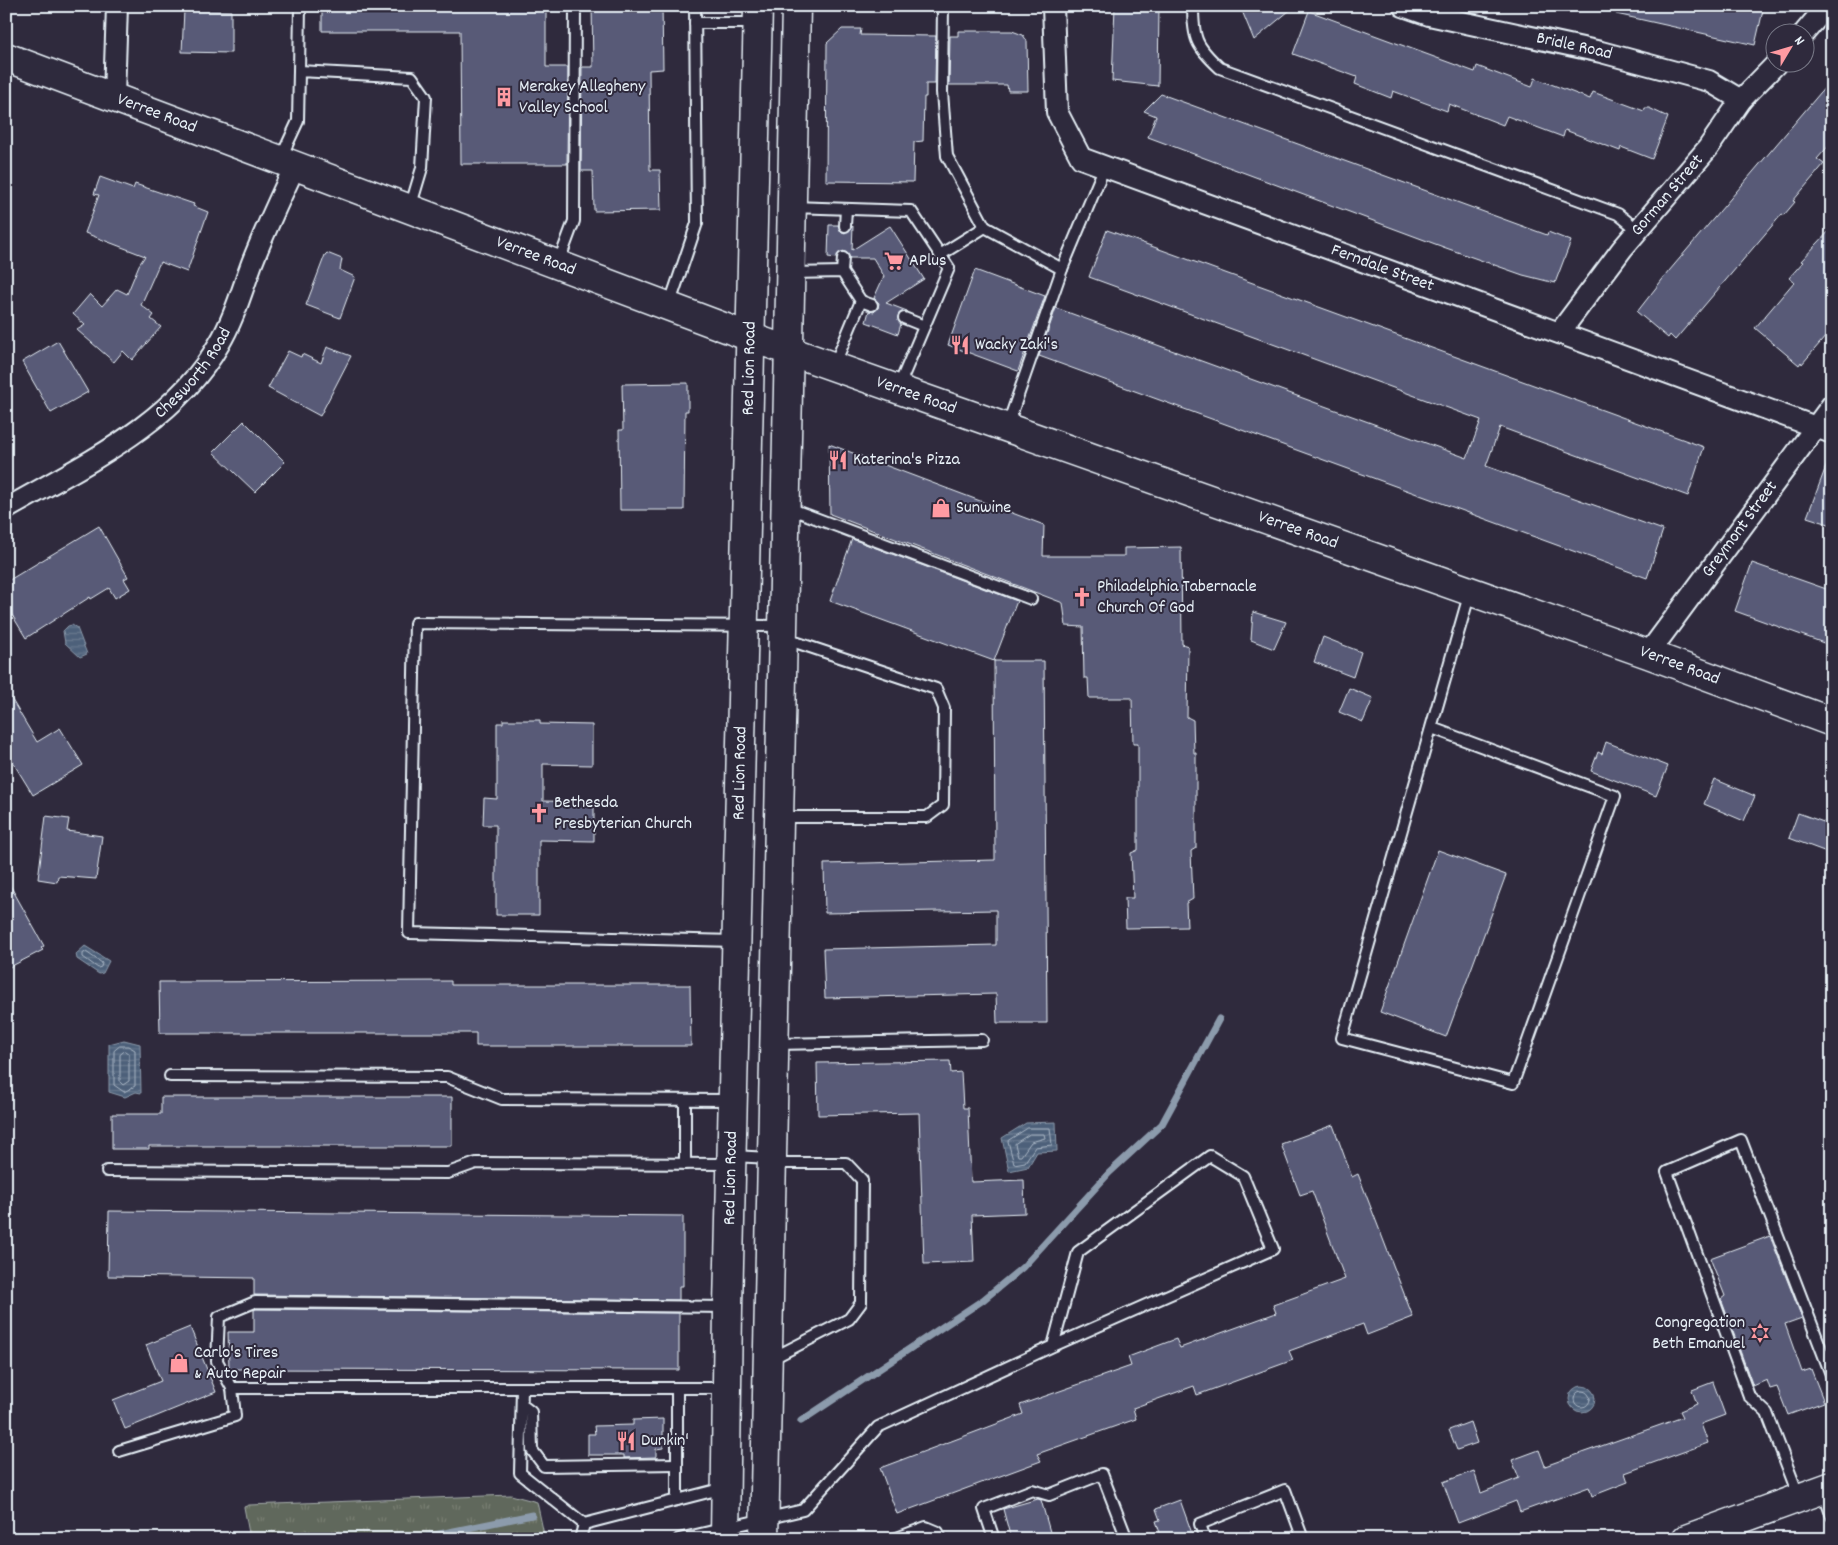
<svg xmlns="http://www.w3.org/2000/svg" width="1838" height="1545" viewBox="0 0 1838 1545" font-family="Dekko,sans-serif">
  <defs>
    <pattern id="grass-tufts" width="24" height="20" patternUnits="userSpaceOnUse" patternTransform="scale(1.25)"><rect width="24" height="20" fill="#61685b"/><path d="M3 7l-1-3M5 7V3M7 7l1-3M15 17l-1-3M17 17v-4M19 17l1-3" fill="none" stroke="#787e73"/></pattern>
    <pattern id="water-rules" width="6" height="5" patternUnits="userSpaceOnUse" patternTransform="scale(1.25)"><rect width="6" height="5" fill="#4e617a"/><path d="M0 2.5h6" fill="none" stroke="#68788e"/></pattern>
  </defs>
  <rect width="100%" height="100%" fill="#2f2a3d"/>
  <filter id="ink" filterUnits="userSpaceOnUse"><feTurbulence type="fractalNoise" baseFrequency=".02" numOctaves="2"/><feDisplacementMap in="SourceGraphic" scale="10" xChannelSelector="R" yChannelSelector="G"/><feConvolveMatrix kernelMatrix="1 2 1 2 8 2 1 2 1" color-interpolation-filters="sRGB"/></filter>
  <g filter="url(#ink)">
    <polygon fill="url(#grass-tufts)" stroke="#a4acaa" points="511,1495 537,1502 545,1539 214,1539 249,1533 244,1507 249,1505"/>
    <g fill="url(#water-rules)" stroke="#8c9bac">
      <polygon points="68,626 72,625 77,628 87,654 80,657 65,643 63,631"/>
      <polygon points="85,946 109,961 103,973 99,974 77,959 76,954"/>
      <polygon points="124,1040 140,1044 141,1093 136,1092 125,1097 109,1092 109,1044"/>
      <polygon points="1056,1122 1057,1151 1037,1152 1028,1167 1009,1171 1002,1138 1026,1123"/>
      <circle cx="1582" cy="1399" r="13"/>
    </g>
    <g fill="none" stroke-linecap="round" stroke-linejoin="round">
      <g stroke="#aab7c6" stroke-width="1">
        <polygon points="86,952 102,963 101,967 98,968 83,957 83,954"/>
        <polygon points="120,1046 128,1046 135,1050 135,1086 124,1092 114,1085 114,1051"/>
        <polygon points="125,1051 129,1054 129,1081 123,1085 120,1082 120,1055"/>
        <polygon points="1028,1128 1050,1128 1052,1145 1035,1147 1025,1162 1014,1164 1008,1141"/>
        <polygon points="1030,1134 1044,1134 1045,1138 1031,1142 1021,1156 1018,1156 1015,1144"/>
        <circle cx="1582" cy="1399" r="8"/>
      </g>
      <g stroke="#8c9bac" stroke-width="7">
        <polyline points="801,1421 983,1300 1023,1267 1109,1173 1162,1124 1219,1019"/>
        <polyline points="415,1539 532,1515"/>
      </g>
    </g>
    <g fill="#595a77" stroke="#e8f1f8">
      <polygon points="322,6 546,6 546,67 568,67 567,164 461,164 460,31 322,31"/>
      <polygon points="592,6 662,6 663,69 649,70 650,170 660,170 661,210 594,211 593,171 581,171 582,67 593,67"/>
      <polygon points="1115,6 1159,6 1158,86 1112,81"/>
      <polygon points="1240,6 1295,6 1254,40"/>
      <polygon points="1617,6 1764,6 1755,45 1616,14"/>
      <polygon points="184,10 231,11 231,53 182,52"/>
      <polygon points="1309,11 1475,72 1477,66 1532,87 1535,78 1590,99 1593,92 1644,111 1645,108 1649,108 1668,117 1652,159 1621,147 1620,151 1565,130 1563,137 1507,116 1503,125 1449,104 1447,111 1393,91 1391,98 1355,84 1357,77 1293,54"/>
      <polygon points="842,29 861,29 860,35 936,36 935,84 926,84 926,97 924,97 923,141 914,142 913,182 826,181 827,43"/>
      <polygon points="958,31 1012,31 1023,35 1027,41 1028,91 1008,91 1007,85 949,85 950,36 958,36"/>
      <polygon points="1832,79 1832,142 1817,159 1824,164 1793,201 1795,202 1784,215 1782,214 1675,340 1670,335 1668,338 1637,312 1669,271"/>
      <polygon points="1161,94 1547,235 1548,232 1571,241 1555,283 1523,275 1446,248 1148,137 1156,116 1144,111"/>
      <polygon points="100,177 133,189 135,184 194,204 193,206 208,212 187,272 160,262 141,305 154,315 151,319 161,327 132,360 123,351 114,362 77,330 85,325 73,314 90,294 102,306 117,289 127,294 139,265 145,256 85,233 99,195 94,194"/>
      <polygon points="829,225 838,225 841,231 845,233 853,226 852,250 890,226 924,279 886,303 907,311 898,316 901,324 898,334 866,322 869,311 874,312 878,308 879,303 874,298 884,276 873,258 850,258 847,253 843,251 836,258 828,257"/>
      <polygon points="1832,228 1832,329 1802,364 1801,362 1799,365 1755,328 1794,282 1789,278 1803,262 1801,261"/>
      <polygon points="1107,230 1704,447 1688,496 1500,427 1486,466 1663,530 1647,578 1039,356 1056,308 1467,458 1481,420 1089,277"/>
      <polygon points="327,253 342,259 340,270 355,277 340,318 306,305 325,255"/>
      <polygon points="975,270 1045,296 1018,371 948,345"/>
      <polygon points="58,341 88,392 51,413 22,362"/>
      <polygon points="327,347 351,356 320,416 268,388 288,351 301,357 302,354 321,363"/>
      <polygon points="688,383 688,411 685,411 684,510 620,510 619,430 623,430 622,384"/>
      <polygon points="244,421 285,462 255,492 213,452"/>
      <polygon points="829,444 1044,525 1043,556 1124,556 1124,548 1181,547 1182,644 1188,646 1187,717 1193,720 1194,753 1196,753 1196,848 1191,851 1193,899 1186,903 1187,927 1126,928 1125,898 1133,898 1131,853 1138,850 1138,744 1133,744 1132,698 1089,698 1088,678 1084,678 1083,627 1066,626 1063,603 830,514"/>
      <polygon points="1830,456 1832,456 1832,525 1807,517"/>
      <polygon points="99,526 128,577 124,579 130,589 115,598 109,588 91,599 90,597 26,638 6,605 6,582"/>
      <polygon points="852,539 1017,601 994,661 830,601"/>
      <polygon points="1752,563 1832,591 1832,646 1735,611"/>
      <polygon points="1253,612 1286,622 1274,649 1251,640"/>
      <polygon points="1323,637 1361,652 1353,677 1314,662"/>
      <polygon points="994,661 1044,661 1047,1023 997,1023 996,994 825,998 823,949 996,945 996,910 825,913 824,864 995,860"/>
      <polygon points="1349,688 1373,698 1363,722 1339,712"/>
      <polygon points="6,690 37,742 60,728 83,765 33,795 6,751"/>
      <polygon points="503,720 540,720 540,724 592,725 592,765 543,764 543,801 594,802 594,841 539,840 539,915 496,915 496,825 483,825 484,798 497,799 497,723 503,723"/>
      <polygon points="1606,742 1668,766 1656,796 1591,771 1598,752 1602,754"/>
      <polygon points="1714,779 1755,796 1744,821 1704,804"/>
      <polygon points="1798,813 1832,825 1832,854 1789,838"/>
      <polygon points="46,816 69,819 67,831 102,836 96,879 58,876 57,882 38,879"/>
      <polygon points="1438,850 1506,875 1446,1037 1380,1012"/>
      <polygon points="6,878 44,946 41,948 43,950 6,969"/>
      <polygon points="451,981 451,985 690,985 691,1046 476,1046 476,1033 160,1033 159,982"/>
      <polygon points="950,1061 951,1073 961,1072 963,1108 968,1108 971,1182 1024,1180 1025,1213 972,1215 974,1262 924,1264 919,1113 818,1115 817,1063"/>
      <polygon points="161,1097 452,1097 452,1146 149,1146 149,1149 112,1149 112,1114 161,1114"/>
      <polygon points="1333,1125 1352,1177 1358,1174 1413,1317 1367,1335 1363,1324 1289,1351 1293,1360 1197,1395 1194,1386 1133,1408 1136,1419 1037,1454 1041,1461 897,1514 880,1468 1023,1414 1020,1405 1131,1366 1128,1357 1176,1339 1180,1348 1276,1313 1273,1305 1345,1279 1312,1191 1300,1195 1281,1144"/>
      <polygon points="109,1211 683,1216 683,1286 679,1286 679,1300 254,1295 254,1278 108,1276"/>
      <polygon points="1770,1236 1802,1318 1785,1324 1802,1372 1811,1369 1824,1402 1788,1415 1777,1387 1770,1389 1767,1380 1753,1386 1721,1299 1725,1296 1710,1258"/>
      <polygon points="256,1309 679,1313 679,1370 229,1369 228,1332 254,1332 254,1310"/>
      <polygon points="190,1327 216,1392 125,1429 113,1400 161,1381 146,1345"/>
      <polygon points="1713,1382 1725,1415 1701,1424 1708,1443 1625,1473 1628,1482 1592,1496 1589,1487 1520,1512 1516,1501 1458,1523 1443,1482 1474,1471 1481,1493 1519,1478 1512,1460 1539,1450 1545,1466 1683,1417 1680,1411 1697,1404 1692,1390"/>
      <polygon points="663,1419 663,1448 656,1449 656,1457 624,1458 624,1455 588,1455 588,1434 595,1434 594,1426 633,1425 633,1420"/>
      <polygon points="1470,1422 1477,1443 1457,1450 1449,1430"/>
      <polygon points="1038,1499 1041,1500 1052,1539 1011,1539 1003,1509"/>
      <polygon points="1180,1500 1194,1539 1162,1539 1156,1521 1160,1520 1156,1509"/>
    </g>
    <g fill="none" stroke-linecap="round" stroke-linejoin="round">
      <defs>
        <g id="service">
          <polyline points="943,6 942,92 947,156 985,227"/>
          <path d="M1193 6C1193 39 1196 46 1220 68L1618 214 1638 230"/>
          <polyline points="695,23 757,23"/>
          <polyline points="299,71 300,6"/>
          <polyline points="280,160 298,121 299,71 412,77 426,97 422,168 410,208"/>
          <polyline points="792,207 911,211 949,268 898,388"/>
          <polyline points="845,226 846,209"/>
          <polyline points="940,255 985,227 1062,269 1105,166"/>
          <polyline points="558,264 574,221 575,6"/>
          <polyline points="842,272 843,258"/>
          <polyline points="792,273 842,272 861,301 834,366"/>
          <polyline points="861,301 872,305"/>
          <polyline points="669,306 697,223 695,6"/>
          <polyline points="904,318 924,326"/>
          <polyline points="1007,427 1062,269"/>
          <polyline points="786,507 1031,599"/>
          <polyline points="1432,728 1615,796 1513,1083 1342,1038 1470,592"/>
          <polyline points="780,817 927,817 943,805 944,708 936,689 783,638"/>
          <polyline points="735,941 409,933 415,623 782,626"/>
          <polyline points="776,1044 982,1040"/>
          <polyline points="170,1076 447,1077 502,1099 733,1100"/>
          <polyline points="733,1156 771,1158"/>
          <polyline points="685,1164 685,1100"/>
          <polyline points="107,1171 448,1173 476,1163 731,1164"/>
          <polyline points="771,1359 849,1319 861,1303 862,1180 846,1163 773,1163"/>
          <polyline points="522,1388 520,1473 584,1524 724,1488"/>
          <polyline points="677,1388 677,1500"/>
          <polyline points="726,1388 232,1388 217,1361 219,1317 255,1302 728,1307"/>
          <polyline points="1832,1389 1832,1423"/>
          <polyline points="522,1405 531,1412 532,1450 544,1466 677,1464"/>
          <polyline points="119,1451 235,1416 232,1388"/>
          <polyline points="1823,1490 1832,1516"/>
          <polyline points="1799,1497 1767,1413 1749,1396 1667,1172 1741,1140 1832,1377"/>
          <polyline points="580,1539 584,1524"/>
          <polyline points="679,1539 803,1510 878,1427 1053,1346 1273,1249 1243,1176 1210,1156 1078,1252 1053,1346"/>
          <polyline points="894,1539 926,1527 938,1532 941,1539"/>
          <polyline points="994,1539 984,1509 1032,1490 1049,1495 1102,1474 1127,1539"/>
          <polyline points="1205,1539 1200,1524 1285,1490 1303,1539"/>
        </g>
        <g id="minor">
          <path id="s1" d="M1053 6 1057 112 1081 158 1832 433"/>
          <path id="s2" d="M1403 6 1429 15 1601 52 1709 81 1741 100"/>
          <polyline points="1805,32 1827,6"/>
          <polyline points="114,96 117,6"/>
          <path id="s3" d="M1560 332 1622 249 1708 148 1741 100 1778 62"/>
          <path id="s4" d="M6 509C82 465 174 424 219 344 234 319 242 290 252 263 265 230 280 198 295 166"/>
          <path id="s5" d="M1648 654 1832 405"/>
        </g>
        <g id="secondary">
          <path id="s6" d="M6 57 750 337 1648 654 1832 722"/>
        </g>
        <g id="primary">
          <path id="s7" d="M725 1539 728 1307 758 6"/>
          <polyline points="764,1539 796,6"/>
          <polyline points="1686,1539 1832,1486"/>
        </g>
      </defs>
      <use href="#service" stroke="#e8f1f8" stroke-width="14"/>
      <use href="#minor" stroke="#e8f1f8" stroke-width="24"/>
      <use href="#secondary" stroke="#e8f1f8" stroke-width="31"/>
      <use href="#primary" stroke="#e8f1f8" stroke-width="31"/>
      <use href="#service" stroke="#2f2a3d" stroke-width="10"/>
      <use href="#minor" stroke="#2f2a3d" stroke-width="20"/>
      <use href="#secondary" stroke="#2f2a3d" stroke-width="28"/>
      <use href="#primary" stroke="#2f2a3d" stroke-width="28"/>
    </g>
  </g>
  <defs>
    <symbol id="building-bare" viewBox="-9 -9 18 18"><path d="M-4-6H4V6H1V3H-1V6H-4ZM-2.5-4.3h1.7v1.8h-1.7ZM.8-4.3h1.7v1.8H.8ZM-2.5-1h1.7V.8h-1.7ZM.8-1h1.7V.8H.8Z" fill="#ff9aa2" stroke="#2f2a3d" stroke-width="2.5" paint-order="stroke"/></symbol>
    <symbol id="supermarket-bare" viewBox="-9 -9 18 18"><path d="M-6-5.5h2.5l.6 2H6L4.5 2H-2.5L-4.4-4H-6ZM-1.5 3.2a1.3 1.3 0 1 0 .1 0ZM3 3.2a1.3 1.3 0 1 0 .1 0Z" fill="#ff9aa2" stroke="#2f2a3d" stroke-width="2.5" paint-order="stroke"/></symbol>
    <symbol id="restaurant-bare" viewBox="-9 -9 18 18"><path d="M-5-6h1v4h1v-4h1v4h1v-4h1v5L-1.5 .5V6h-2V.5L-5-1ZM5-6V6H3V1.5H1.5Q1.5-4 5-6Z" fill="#ff9aa2" stroke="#2f2a3d" stroke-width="2.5" paint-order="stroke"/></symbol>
    <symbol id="shop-bare" viewBox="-9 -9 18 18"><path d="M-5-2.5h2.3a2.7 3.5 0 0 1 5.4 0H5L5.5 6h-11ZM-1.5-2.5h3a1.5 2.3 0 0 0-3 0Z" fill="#ff9aa2" stroke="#2f2a3d" stroke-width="2.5" paint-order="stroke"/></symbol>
    <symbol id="church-bare" viewBox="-9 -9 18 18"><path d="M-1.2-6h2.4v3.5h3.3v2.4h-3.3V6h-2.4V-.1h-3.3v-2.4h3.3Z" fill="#ff9aa2" stroke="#2f2a3d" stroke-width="2.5" paint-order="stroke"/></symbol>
    <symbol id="synagogue-bare" viewBox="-9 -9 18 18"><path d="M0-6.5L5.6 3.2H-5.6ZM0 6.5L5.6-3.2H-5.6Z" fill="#ff9aa2" stroke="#2f2a3d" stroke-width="2.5" paint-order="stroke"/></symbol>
  </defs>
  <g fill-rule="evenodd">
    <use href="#building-bare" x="490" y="83" width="28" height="28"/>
    <use href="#supermarket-bare" x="880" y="247" width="28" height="28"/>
    <use href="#restaurant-bare" x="946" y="331" width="28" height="28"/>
    <use href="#restaurant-bare" x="824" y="446" width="28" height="28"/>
    <use href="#shop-bare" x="927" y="494" width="28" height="28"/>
    <use href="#church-bare" x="1068" y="583" width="28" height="28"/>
    <use href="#church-bare" x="525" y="799" width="28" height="28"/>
    <use href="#synagogue-bare" x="1746" y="1319" width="28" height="28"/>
    <use href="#shop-bare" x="165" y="1349" width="28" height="28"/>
    <use href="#restaurant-bare" x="612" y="1427" width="28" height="28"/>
  </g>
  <g text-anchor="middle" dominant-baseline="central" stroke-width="4" stroke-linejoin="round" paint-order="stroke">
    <g font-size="18" fill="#e8f1f8" stroke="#2f2a3d">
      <text stroke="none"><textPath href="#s2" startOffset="176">Bridle Road</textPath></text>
      <text stroke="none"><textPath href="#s6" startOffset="161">Verree Road</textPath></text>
      <text stroke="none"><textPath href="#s3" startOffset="174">Gorman Street</textPath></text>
      <text stroke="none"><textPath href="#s6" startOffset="566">Verree Road</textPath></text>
      <text stroke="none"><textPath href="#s1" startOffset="479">Ferndale Street</textPath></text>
      <text stroke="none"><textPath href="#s7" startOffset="1171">Red Lion Road</textPath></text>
      <text stroke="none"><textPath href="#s4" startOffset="234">Chesworth Road</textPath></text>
      <text stroke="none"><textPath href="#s6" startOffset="971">Verree Road</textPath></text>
      <text stroke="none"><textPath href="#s5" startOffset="155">Greymont Street</textPath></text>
      <text stroke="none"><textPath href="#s6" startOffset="1376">Verree Road</textPath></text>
      <text stroke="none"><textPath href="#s6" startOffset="1781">Verree Road</textPath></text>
      <text stroke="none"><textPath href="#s7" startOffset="766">Red Lion Road</textPath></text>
      <text stroke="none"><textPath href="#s7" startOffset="361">Red Lion Road</textPath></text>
    </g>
    <g font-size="18" fill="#e8f1f8" stroke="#2f2a3d" text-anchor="start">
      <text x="519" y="87">Merakey Allegheny<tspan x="519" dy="21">Valley School</tspan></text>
      <text x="909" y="261">APlus</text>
      <text x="975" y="345">Wacky Zaki's</text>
      <text x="853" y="460">Katerina's Pizza</text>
      <text x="956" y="508">Sunwine</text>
      <text x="1097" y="587">Philadelphia Tabernacle<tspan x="1097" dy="21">Church Of God</tspan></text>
      <text x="554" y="803">Bethesda<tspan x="554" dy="21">Presbyterian Church</tspan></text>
      <text x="1745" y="1323" text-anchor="end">Congregation<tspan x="1745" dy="21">Beth Emanuel</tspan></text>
      <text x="194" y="1353">Carlo's Tires<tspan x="194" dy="21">&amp; Auto Repair</tspan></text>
      <text x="641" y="1441">Dunkin'</text>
    </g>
  </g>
  <rect width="1838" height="1545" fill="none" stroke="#2f2a3d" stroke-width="25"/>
  <rect x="12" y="12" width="1813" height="1520" fill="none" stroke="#e8f1f8" stroke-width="2" filter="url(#ink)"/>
  <g transform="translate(1790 48) rotate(52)"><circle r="24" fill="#2f2a3d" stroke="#797a88"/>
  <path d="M0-4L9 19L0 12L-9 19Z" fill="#ff9aa2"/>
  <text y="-8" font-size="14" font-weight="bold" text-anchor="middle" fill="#e8f1f8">N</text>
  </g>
</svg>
